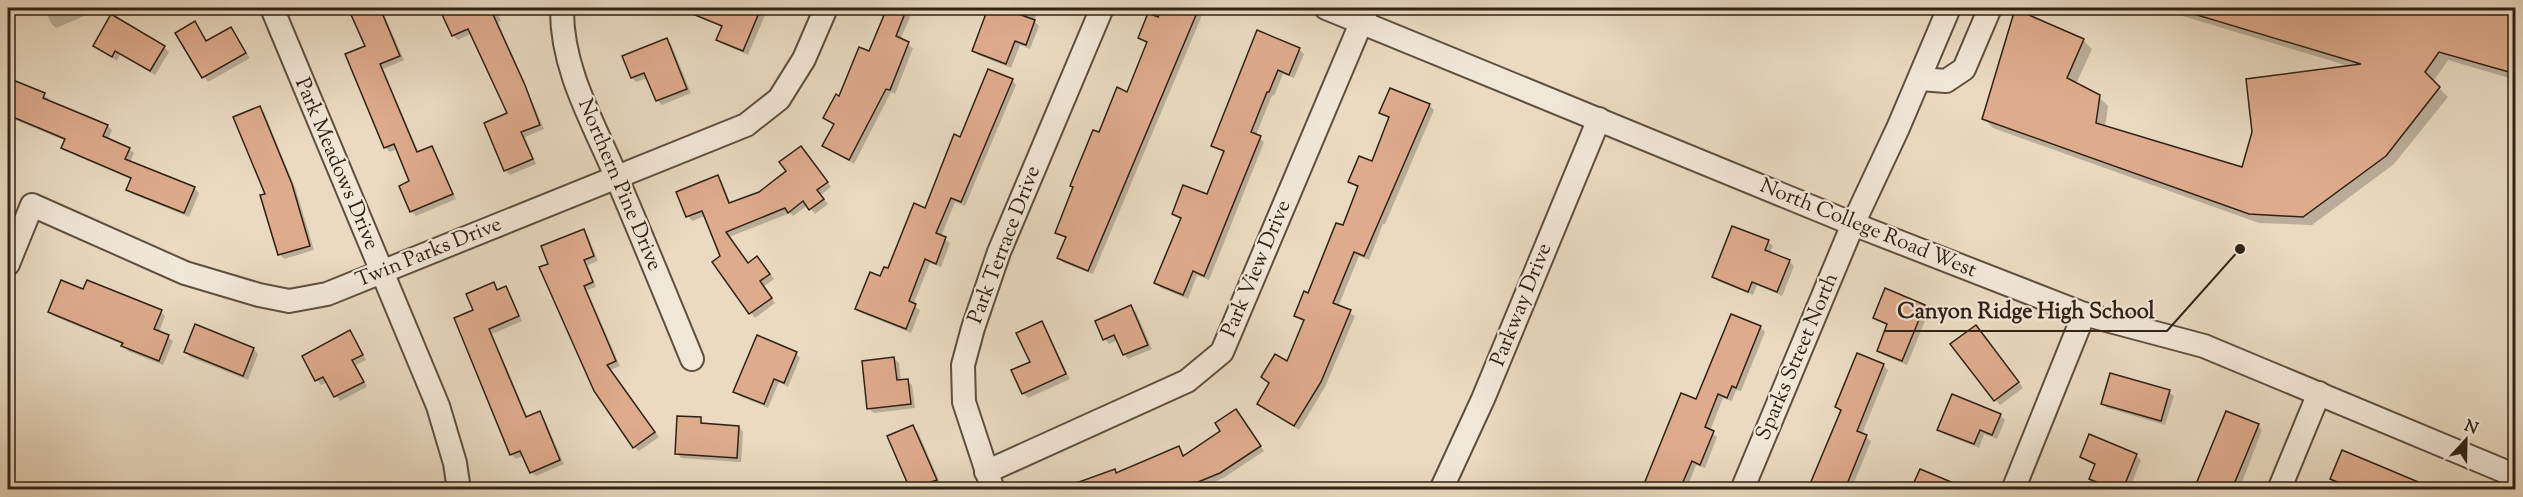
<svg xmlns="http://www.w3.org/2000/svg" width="2523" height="497" viewBox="0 0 2523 497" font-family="'Sorts Mill Goudy',serif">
  <rect width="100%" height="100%" fill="#e9dac1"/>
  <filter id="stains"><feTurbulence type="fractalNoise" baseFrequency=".00333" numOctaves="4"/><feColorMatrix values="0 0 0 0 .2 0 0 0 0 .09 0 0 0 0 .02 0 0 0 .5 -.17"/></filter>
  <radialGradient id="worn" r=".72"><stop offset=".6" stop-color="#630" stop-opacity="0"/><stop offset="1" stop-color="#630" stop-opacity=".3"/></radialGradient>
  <g fill="#0003">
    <polygon points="44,8 94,8 96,11 56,28 51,23"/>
    <polygon points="329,8 344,8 333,12"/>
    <polygon points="374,8 379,8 382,10 404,60 383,69 419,153 432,148 436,153 456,199 416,216 411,211 411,182 397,149 390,152 385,147 366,46 354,16"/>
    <polygon points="440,8 495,8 501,21 498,22 544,129 525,137 536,164 510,175 505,170 509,114 472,33 458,40 453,35"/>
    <polygon points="618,8 642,8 639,16"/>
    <polygon points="712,8 768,8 748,55 723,44 718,39 723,28 707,19"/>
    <polygon points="878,8 914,8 900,40 913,48 895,94 891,92 854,164 824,146 835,125 825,118 870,53 884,18 876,12"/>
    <polygon points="920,8 932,8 930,12"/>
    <polygon points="990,8 1039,8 1034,21 1039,26 1030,49 1020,45 1011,68 978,55 973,50"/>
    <polygon points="1164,8 1197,8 1203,13 1093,274 1064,263 1059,258 1067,239 1057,232 1099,134 1128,94 1148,44 1140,38 1159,19"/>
    <polygon points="2156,8 2516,8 2516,80 2448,60 2433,82 2448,97 2394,164 2312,225 2259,223 1993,128 1984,119 2083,40 2092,49 2076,84 2099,97 2108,106 2105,128 2243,169 2352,67"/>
    <polygon points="195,23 208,42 230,28 250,58 208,82 177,33"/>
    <polygon points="1258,32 1299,49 1304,54 1294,78 1283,74 1274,96 1272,95 1256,135 1264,142 1209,280 1197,275 1188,299 1161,288 1156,283 1182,220 1173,213 1208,196 1225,153 1213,145"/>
    <polygon points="666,40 671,44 691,93 662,105 657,100 648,78 636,82 632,78"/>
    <polygon points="94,46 164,47 169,52 155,75 120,54 117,61"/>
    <polygon points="8,80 44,95 49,99 48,102 108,126 112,130 108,140 129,149 134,153 130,162 194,188 199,193 189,217 133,194 128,189 139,180 66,149 66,151 62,148 66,141 8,117"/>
    <polygon points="1012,80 1016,85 965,206 955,202 941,237 950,243 941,267 930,263 913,305 920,310 911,333 862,313 857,309 888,270 925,209 961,139"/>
    <polygon points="1429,105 1434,110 1385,224 1383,224 1369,260 1359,256 1338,307 1355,316 1325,387 1299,430 1258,403 1270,384 1287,363 1305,322 1296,315 1309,295 1344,227 1359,189 1350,182 1372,163 1390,119 1381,113"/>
    <polygon points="260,108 264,112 296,190 314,250 284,259 280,254 267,195"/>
    <polygon points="805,152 831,187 821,195 828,204 815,214 808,205 793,216 790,213 729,237 749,264 762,263 774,279 763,287 775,303 755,318 714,263 722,256 705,216 692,221 688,216 678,193 718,177 722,182 731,204 759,193 788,171"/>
    <polygon points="584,231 588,236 598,261 588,265 596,287 587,290 620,366 610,370 659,437 639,451 634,447 550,264"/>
    <polygon points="1768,242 1773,246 1770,253 1789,261 1794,266 1782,296 1757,285 1753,295 1718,281 1713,277"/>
    <polygon points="493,284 499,291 505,288 510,293 522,321 492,334 528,418 540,413 544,418 564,464 536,476 531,472 524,455 516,459 511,454 475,311"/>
    <polygon points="84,291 161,312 165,316 159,332 173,341 163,365 128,351 124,345 54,316 50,312"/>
    <polygon points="1924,306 1929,311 1907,365 1883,355 1878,350 1888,326 1875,318"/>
    <polygon points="1131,307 1136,312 1152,349 1128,359 1124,354 1118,340 1109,344 1105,339"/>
    <polygon points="1041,323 1046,328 1070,379 1028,398 1023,393 1013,371 1032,363"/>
    <polygon points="196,326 254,349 258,354 248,380 190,357 186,352"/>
    <polygon points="1760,327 1765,332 1741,391 1736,390 1732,401 1723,398 1710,431 1717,437 1705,468 1696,465 1686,490 1643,490 1682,395 1697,401"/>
    <polygon points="1980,331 2023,388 2000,405 1952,344"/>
    <polygon points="350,332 366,360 356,365 367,387 340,401 328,382 321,385 317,380 304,357"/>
    <polygon points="796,353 800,358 788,387 779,382 768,408 740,396 735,391"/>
    <polygon points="894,358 899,363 901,381 907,381 912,385 915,408 874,413 869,409"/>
    <polygon points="1883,365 1888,370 1862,434 1871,441 1851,490 1809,490 1841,412 1837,407"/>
    <polygon points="2169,392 2174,396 2165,425 2107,408 2103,403"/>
    <polygon points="2000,415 2005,420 1997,439 1984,434 1979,448 1944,434 1939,429"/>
    <polygon points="1240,416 1264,451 1225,477 1196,490 1060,490 1115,471 1118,474 1179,448 1185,456 1222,431"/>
    <polygon points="700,418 705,425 739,427 743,432 741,462 681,458 677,453"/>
    <polygon points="2258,426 2262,430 2239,490 2191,490 2194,481 2199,482"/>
    <polygon points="913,427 918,432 941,485 938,486 939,490 911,490 889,437"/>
    <polygon points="2342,452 2433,490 2351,490 2336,483 2331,479"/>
    <polygon points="2136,455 2141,460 2129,490 2086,490 2096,466 2081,457"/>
    <polygon points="1921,471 1956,488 1956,490 1913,490"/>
  </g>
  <g fill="#deab8d" stroke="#2f2214" stroke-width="1.5">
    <polygon points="348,8 380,8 400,56 380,64 417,152 432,146 453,194 410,212 399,186 409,181 394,144 384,148 345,54 365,46"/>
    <polygon points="439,8 490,8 525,85 540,125 521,132 533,159 504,171 484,123 507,113 468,29 452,36"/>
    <polygon points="678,8 761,8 743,51 716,40 722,26"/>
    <polygon points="887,8 907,8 896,36 909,42 890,90 886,89 849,160 822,146 834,124 823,118 836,94 839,96 859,47 869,51"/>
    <polygon points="988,8 1002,8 1035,20 1026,45 1015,41 1006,64 972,51"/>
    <polygon points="1162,8 1199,8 1088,271 1057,258 1066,237 1055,233 1073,187 1070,186 1093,130 1099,132 1117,87 1127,92 1147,42 1138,38 1148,13 1158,17"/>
    <polygon points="2187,8 2516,8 2516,74 2439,52 2425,72 2440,87 2386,156 2303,217 2249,214 1982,119 2015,9 2084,39 2067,78 2100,95 2096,123 2242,167 2252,132 2246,79 2361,64 2187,12"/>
    <polygon points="111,14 165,46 150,71 115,51 112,57 93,46"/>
    <polygon points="195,21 206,41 231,27 246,53 202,78 175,33"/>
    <polygon points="1257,30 1300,48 1289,75 1278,70 1269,92 1267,92 1251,132 1261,136 1204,276 1193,271 1183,295 1154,283 1181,218 1172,214 1183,185 1207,194 1224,151 1211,146"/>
    <polygon points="667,38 687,89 656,101 644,73 631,78 622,56"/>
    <polygon points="988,69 1013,79 961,202 951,198 936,233 946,237 936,264 925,259 909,301 916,304 906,329 855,309 870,272 880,276 884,267 888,268 914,203 925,208 954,134 960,137"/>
    <polygon points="8,78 45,93 43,98 108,125 103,136 130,148 125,159 195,187 184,213 126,190 131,178 61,148 65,139 8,115"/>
    <polygon points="1390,88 1430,104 1364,256 1354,252 1333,303 1351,310 1321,382 1294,426 1257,404 1269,383 1261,377 1275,354 1287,361 1304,320 1294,316 1304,291 1308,293 1336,223 1343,225 1358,186 1348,182 1359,156 1372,161 1389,117 1379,113"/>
    <polygon points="260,106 292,184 310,246 278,255 260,195 265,194 233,117"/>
    <polygon points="801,146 828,182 817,190 824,199 809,210 803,201 788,213 785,208 726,232 748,263 757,256 770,274 760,281 772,298 749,314 712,262 720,256 702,211 686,217 676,192 718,175 729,203 759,192 786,171 779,162"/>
    <polygon points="1732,226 1769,240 1765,250 1790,260 1777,292 1752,282 1748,292 1712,277"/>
    <polygon points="584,229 594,256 584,260 593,282 584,286 616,361 607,365 655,432 633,448 594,391 539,267 548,264 541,246"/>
    <polygon points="61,280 83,289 87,280 162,310 154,329 169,335 159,361 121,346 123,343 48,312"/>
    <polygon points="494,282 497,290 506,286 519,316 489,329 526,417 540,411 560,460 530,473 520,451 510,455 454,318 473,310 466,294"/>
    <polygon points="1885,288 1925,305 1902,361 1877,351 1887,324 1873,318"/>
    <polygon points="1131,305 1148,345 1123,355 1114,335 1103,340 1095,321"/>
    <polygon points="1731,314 1761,326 1736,388 1732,386 1727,398 1718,394 1705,427 1714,431 1700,465 1692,461 1680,489 1642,489 1681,393 1696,399"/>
    <polygon points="1042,321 1066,374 1022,394 1011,370 1030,362 1016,333"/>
    <polygon points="195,324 254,348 243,376 184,352"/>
    <polygon points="1976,325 2019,382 1994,401 1950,344"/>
    <polygon points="350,330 363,355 352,360 364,382 334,397 323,377 315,381 302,356"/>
    <polygon points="757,335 797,352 784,383 774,379 764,404 733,392"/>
    <polygon points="1857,353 1884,364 1857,431 1867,435 1845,489 1824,489 1810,484 1841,410 1835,407"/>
    <polygon points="894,357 897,380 908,379 911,404 867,409 862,361"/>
    <polygon points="2110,373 2170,390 2161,421 2101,404"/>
    <polygon points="1952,394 2001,414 1992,435 1980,430 1974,444 1937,430"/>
    <polygon points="1236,409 1261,446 1220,473 1181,489 1065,489 1065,487 1115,469 1116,473 1179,446 1183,456 1220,431 1215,423"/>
    <polygon points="2226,411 2259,424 2232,489 2194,489"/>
    <polygon points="677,416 701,417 701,423 739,426 737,458 675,454"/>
    <polygon points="913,425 937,480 910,489 887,436"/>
    <polygon points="2089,434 2137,454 2123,489 2114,489 2089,479 2095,464 2080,457"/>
    <polygon points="2342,450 2435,489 2355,489 2330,479"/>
    <polygon points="1920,469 1968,489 1911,489"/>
  </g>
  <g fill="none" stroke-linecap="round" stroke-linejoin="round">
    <defs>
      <g id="minor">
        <polyline points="272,8 438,406 455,463 459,490"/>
        <path d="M562 8C561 68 593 122 616 176 642 237 667 298 692 359"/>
        <polyline points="1326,8 1853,224 2084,314 2204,346 2516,476"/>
        <polyline points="1920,79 1946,81 1964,69 1990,8"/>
        <polyline points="8,264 32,205 185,273 259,295 289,301 327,294 746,125 779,99 804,59 826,8"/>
        <polyline points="986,472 1187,381 1222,352 1367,9"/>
        <polyline points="993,490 964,402 963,365 973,328 999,252 1102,8"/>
        <polyline points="1441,490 1483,399 1599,119"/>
        <polyline points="1742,490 1853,224 1898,128 1949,8"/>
        <polyline points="2013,490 2084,314"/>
        <polyline points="2279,490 2319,393"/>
      </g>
    </defs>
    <use href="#minor" stroke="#5e503f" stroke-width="26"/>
    <use href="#minor" stroke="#f1e7d7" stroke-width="22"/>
  </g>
  <g text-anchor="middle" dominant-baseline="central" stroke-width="4.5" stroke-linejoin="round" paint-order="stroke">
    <g font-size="21" fill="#2f2214" stroke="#f1e7d7">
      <text transform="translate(336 164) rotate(67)">Park Meadows Drive</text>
      <text transform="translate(619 185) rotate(67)">Northern Pine Drive</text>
      <text transform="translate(1868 229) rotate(22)">North College Road West</text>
      <text transform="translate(1005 245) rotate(-69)">Park Terrace Drive</text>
      <text transform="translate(429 253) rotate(-22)">Twin Parks Drive</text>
      <text transform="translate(1257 269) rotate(-67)">Park View Drive</text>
      <text transform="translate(1522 305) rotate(-68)">Parkway Drive</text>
      <text transform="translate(1798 357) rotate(-67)">Sparks Street North</text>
    </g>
  </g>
  <path fill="none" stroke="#2f2214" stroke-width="2" d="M2240 249L2167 331H1885"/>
  <circle fill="#2f2214" stroke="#f1e7d7" stroke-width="2" cx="2240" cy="249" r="6"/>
  <g font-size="22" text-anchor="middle" font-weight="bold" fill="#2f2214" stroke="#f1e7d7" stroke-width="4.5" stroke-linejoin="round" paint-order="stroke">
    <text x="2026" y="318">Canyon Ridge High School</text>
  </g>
  <rect width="2523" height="497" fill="none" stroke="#e9dac1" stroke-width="30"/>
  <rect x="9" y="9" width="2505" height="479" fill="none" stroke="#2f2214" stroke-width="3"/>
  <rect x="15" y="15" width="2493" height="467" fill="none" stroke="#2f2214" stroke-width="1.5"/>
  <g transform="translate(2466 440) rotate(22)" stroke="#f1e7d7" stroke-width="4.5" paint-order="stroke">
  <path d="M0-4.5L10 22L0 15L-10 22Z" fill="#2f2214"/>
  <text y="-9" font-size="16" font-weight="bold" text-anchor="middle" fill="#2f2214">N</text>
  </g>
  <rect width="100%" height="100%" filter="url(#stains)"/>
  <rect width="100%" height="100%" fill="url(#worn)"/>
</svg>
